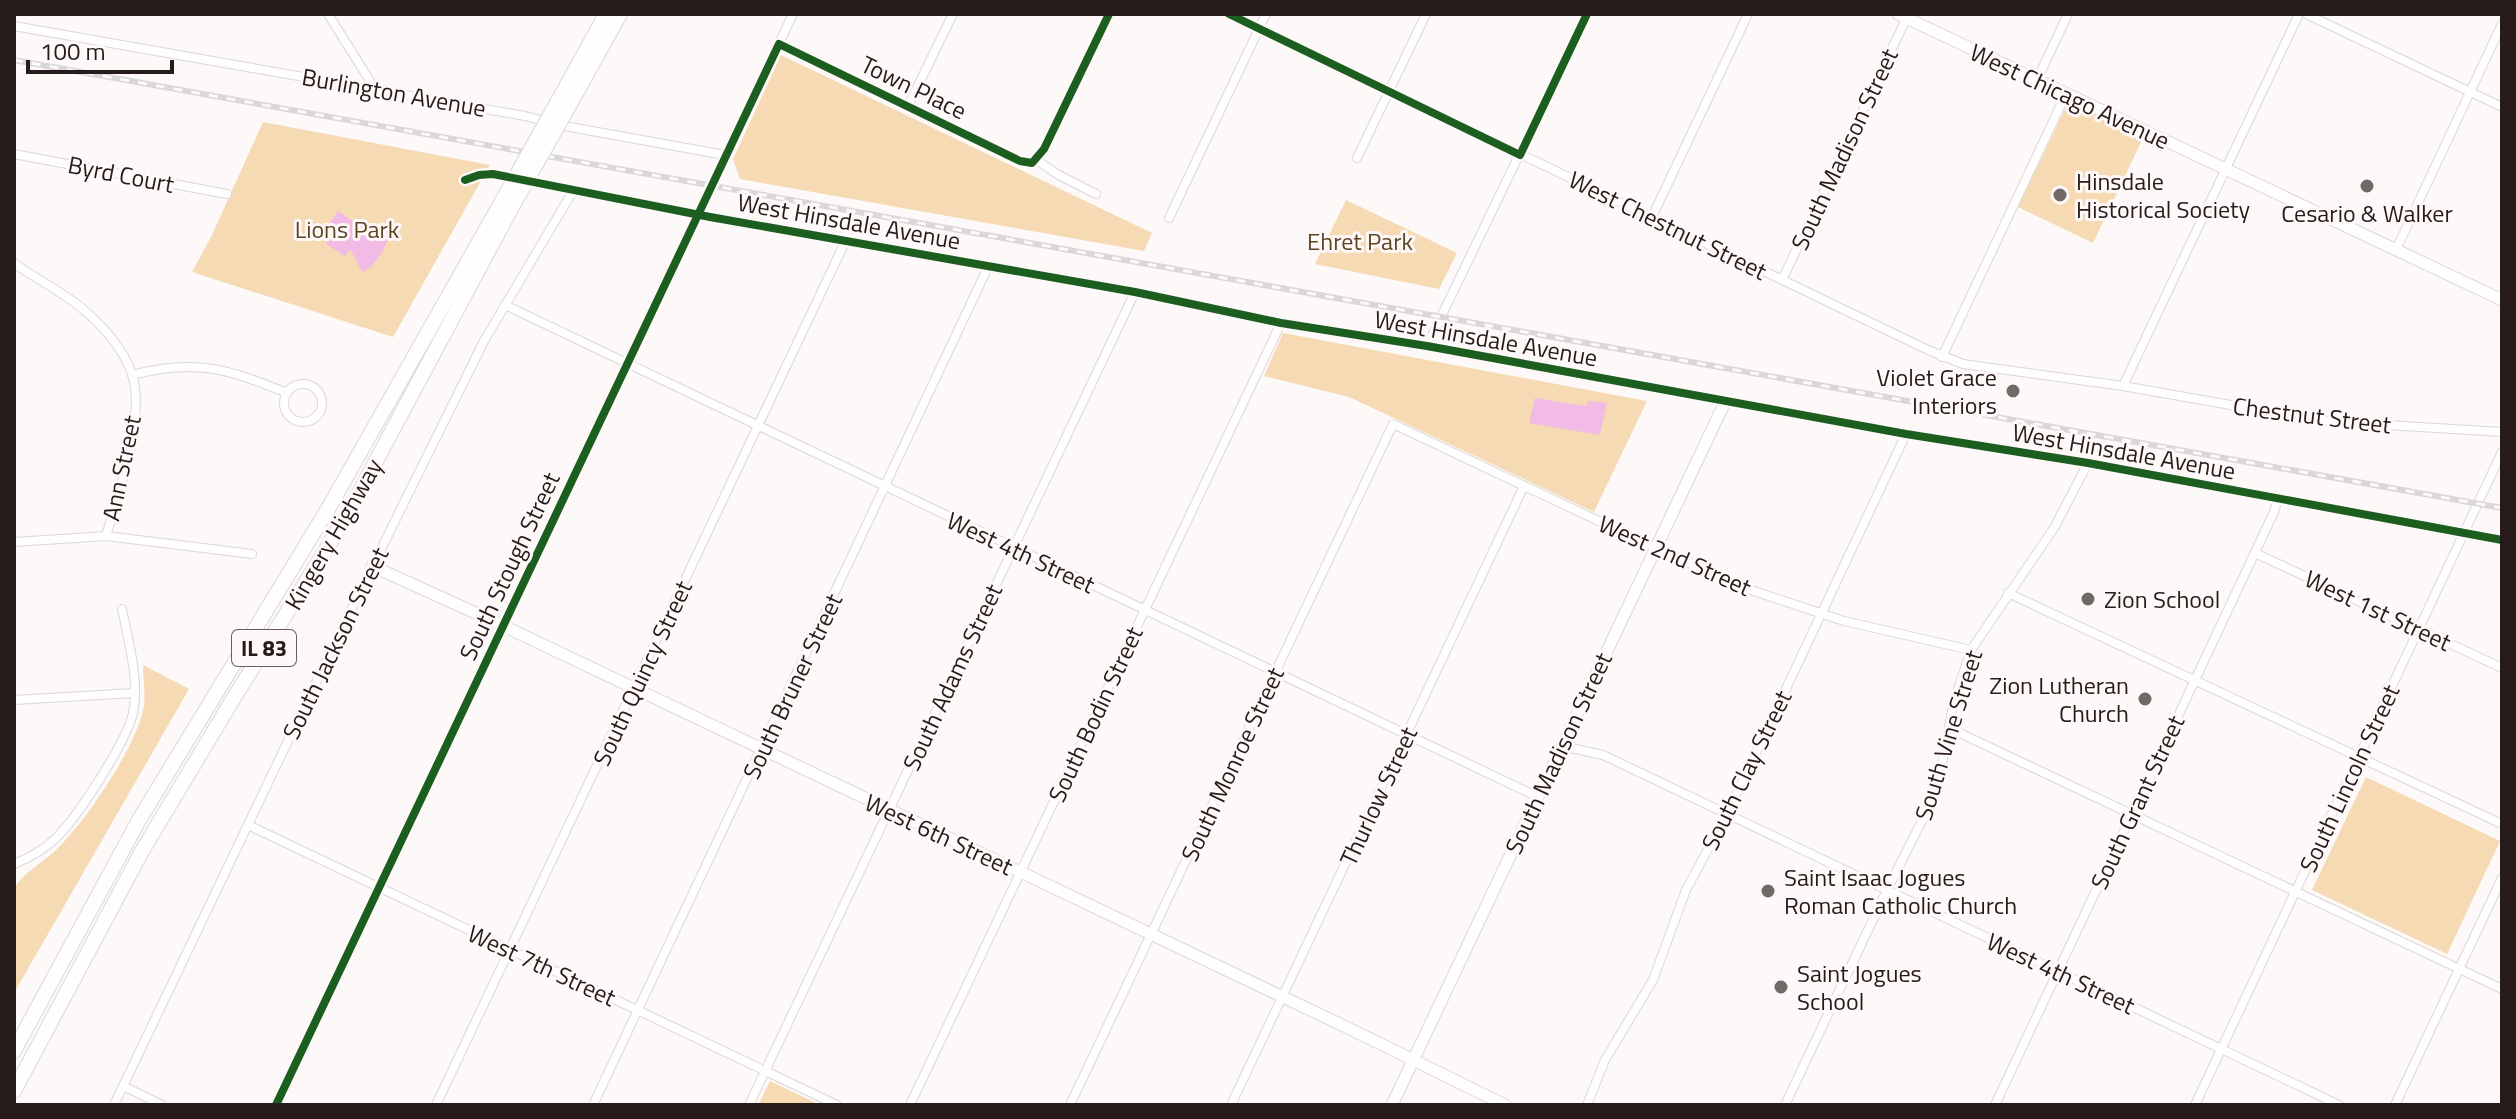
<svg xmlns="http://www.w3.org/2000/svg" width="2516" height="1119" viewBox="0 0 2516 1119" font-family="'Titillium Web',sans-serif">
  <rect width="100%" height="100%" fill="#fdf9f9"/>
  <g fill="#f5dab4">
    <polygon points="781,55 1152,233 1144,251 740,179 733,159"/>
    <polygon points="2069,101 2144,136 2093,243 2018,207"/>
    <polygon points="263,122 490,165 393,337 192,272 211,237"/>
    <polygon points="1346,200 1457,253 1439,289 1315,264"/>
    <polygon points="1283,333 1647,401 1594,512 1349,397 1264,376"/>
    <path d="M143 665 189 689 14 993V888C26 870 45 862 60 846 89 816 130 755 142 715 147 700 143 680 143 665Z"/>
    <polygon points="2366,777 2500,841 2447,954 2312,890"/>
    <polygon points="770,1081 820,1105 758,1105"/>
  </g>
  <g fill="#f2bbe5">
    <path d="M338 211 362 227H391C386 248 380 260 363 273L350 249 345 256 326 244 336 229 329 224Z"/>
    <polygon points="1535,398 1586,406 1588,401 1607,403 1600,435 1529,423"/>
  </g>
  <g fill="none" stroke-linecap="round" stroke-linejoin="round">
    <defs>
      <g id="street">
        <polyline points="328,14 375,89"/>
        <polyline points="1229,14 1928,350 1963,364 2123,386 2321,421 2502,432"/>
        <polyline points="2306,14 2502,107"/>
        <polyline points="14,26 525,116 564,126 725,155"/>
        <polyline points="779,44 1020,161 1032,163 1044,149 1109,14"/>
        <polyline points="2037,80 2068,14"/>
        <polyline points="908,106 953,14"/>
        <polyline points="14,154 227,194"/>
        <polyline points="1357,158 1426,14"/>
        <polyline points="1037,160 1057,174 1096,194"/>
        <polyline points="465,180 479,175 493,174 710,217 1135,292 1281,323 1427,346 1906,434 2088,463 2502,540"/>
        <polyline points="1652,217 1748,14"/>
        <polyline points="1169,218 1266,14"/>
        <polyline points="2396,250 2502,24"/>
        <path d="M14 263C37 280 64 292 85 311 104 327 124 350 132 374 146 416 118 495 106 536"/>
        <polyline points="1782,280 1908,15"/>
        <polyline points="505,305 1538,797"/>
        <polyline points="1427,346 1587,14"/>
        <polyline points="1942,357 2066,94"/>
        <path d="M132 375C196 358 228 369 287 393"/>
        <circle cx="303" cy="403" r="19"/>
        <polyline points="2123,386 2299,14"/>
        <polyline points="14,542 106,536 252,554"/>
        <polyline points="2255,553 2502,668"/>
        <polyline points="2008,593 2502,824"/>
        <polyline points="14,700 134,693"/>
        <polyline points="1949,728 2502,989"/>
        <polyline points="1562,746 1603,755 2339,1105"/>
        <polyline points="248,825 837,1105"/>
        <path d="M14 864C29 858 44 850 56 838 77 818 127 741 133 713 140 682 128 639 122 609"/>
        <polyline points="123,1086 162,1105"/>
        <polyline points="114,1105 342,628 484,341 573,191"/>
        <polyline points="276,1105 793,14"/>
        <polyline points="436,1105 846,240"/>
        <polyline points="593,1105 989,265"/>
        <polyline points="749,1105 1135,292"/>
        <polyline points="910,1105 1281,323"/>
        <polyline points="1070,1105 1393,424 1656,548 1751,590 1844,621 1971,650"/>
        <polyline points="1231,1105 1524,486"/>
        <polyline points="1587,1105 1605,1060 1653,980 1686,890 1727,814 1906,434"/>
        <polyline points="1785,1105 1887,890 1928,809 1941,770 1954,701 1971,650 2054,528 2088,463"/>
        <polyline points="1995,1105 2274,512 2278,498"/>
        <polyline points="2195,1105 2502,452"/>
        <polyline points="2395,1105 2502,878"/>
      </g>
      <g id="secondary">
        <polyline points="1898,14 2502,300"/>
        <polyline points="372,566 491,620 1344,1026 1505,1105"/>
        <polyline points="1392,1105 1725,402"/>
      </g>
      <g id="highway">
        <polyline points="562,94 606,14"/>
        <polyline points="574,97 620,14"/>
        <polyline points="14,1051 139,820 328,509 501,203"/>
        <polyline points="14,1091 142,851 235,696 345,519 513,205"/>
      </g>
    </defs>
    <use href="#street" stroke="#ddd6d6" stroke-width="10"/>
    <use href="#secondary" stroke="#ddd6d6" stroke-width="13"/>
    <use href="#highway" stroke="#ddd6d6" stroke-width="16"/>
    <use href="#street" stroke="#fffefe" stroke-width="8"/>
    <use href="#secondary" stroke="#fffefe" stroke-width="11"/>
    <use href="#highway" stroke="#fffefe" stroke-width="14"/>
    <defs>
      <polyline id="rail" points="14,60 2502,508"/>
    </defs>
    <use href="#rail" stroke="#d9d7d7" stroke-width="6"/>
    <use href="#rail" stroke="#fef8f8" stroke-width="3" stroke-dasharray="9" stroke-linecap="butt"/>
    <defs>
      <g id="highway-bridge">
        <polyline points="501,203 562,94"/>
        <polyline points="513,205 574,97"/>
      </g>
    </defs>
    <use href="#highway-bridge" stroke="#ddd6d6" stroke-width="16" stroke-linecap="butt"/>
    <use href="#highway-bridge" stroke="#fffefe" stroke-width="14"/>
    <defs>
      <g id="cycleway">
        <polyline points="1229,14 1520,155 1587,14"/>
        <polyline points="465,180 479,175 493,174 710,217 1135,292 1281,323 1427,346 1906,434 2088,463 2502,540"/>
        <polyline points="276,1105 779,44 1020,161 1032,163 1044,149 1109,14"/>
      </g>
    </defs>
    <use href="#cycleway" stroke="#fef8f8" stroke-width="13"/>
    <use href="#cycleway" stroke="#1b5e20" stroke-width="8"/>
  </g>
  <g fill="#716968" stroke="#fef8f8" stroke-width="3">
    <circle cx="2367" cy="186" r="8"/>
    <circle cx="2060" cy="195" r="8"/>
    <circle cx="2013" cy="391" r="8"/>
    <circle cx="2088" cy="599" r="8"/>
    <circle cx="2145" cy="699" r="8"/>
    <circle cx="1768" cy="891" r="8"/>
    <circle cx="1781" cy="987" r="8"/>
  </g>
  <g text-anchor="middle" dominant-baseline="central" stroke-width="6" stroke-linejoin="round" paint-order="stroke">
    <rect fill="#fef8f8" stroke="#675d5d" stroke-width="2" x="232" y="630" width="64" height="36" rx="6"/>
    <g font-size="22" font-weight="bold" fill="#261b1a">
      <text x="264" y="648">IL 83</text>
    </g>
    <g font-size="24" fill="#261b1a" stroke="#fef8f8">
      <text transform="translate(914 87) rotate(26)">Town Place</text>
      <text transform="translate(394 92) rotate(10)">Burlington Avenue</text>
      <text transform="translate(2070 96) rotate(25)">West Chicago Avenue</text>
      <text transform="translate(1844 149) rotate(-65)">South Madison Street</text>
      <text transform="translate(121 174) rotate(11)">Byrd Court</text>
      <text transform="translate(849 221) rotate(10)">West Hinsdale Avenue</text>
      <text transform="translate(1668 225) rotate(26)">West Chestnut Street</text>
      <text transform="translate(1486 338) rotate(10)">West Hinsdale Avenue</text>
      <text transform="translate(2312 415) rotate(7)">Chestnut Street</text>
      <text transform="translate(2124 451) rotate(10)">West Hinsdale Avenue</text>
      <text transform="translate(121 468) rotate(-78)">Ann Street</text>
      <text transform="translate(333 534) rotate(-60)">Kingery Highway</text>
      <text transform="translate(1021 552) rotate(25)">West 4th Street</text>
      <text transform="translate(1675 555) rotate(24)">West 2nd Street</text>
      <text transform="translate(509 566) rotate(-65)">South Stough Street</text>
      <text transform="translate(2378 610) rotate(25)">West 1st Street</text>
      <text transform="translate(335 643) rotate(-64)">South Jackson Street</text>
      <text transform="translate(642 673) rotate(-65)">South Quincy Street</text>
      <text transform="translate(952 677) rotate(-65)">South Adams Street</text>
      <text transform="translate(792 686) rotate(-65)">South Bruner Street</text>
      <text transform="translate(1095 714) rotate(-65)">South Bodin Street</text>
      <text transform="translate(1948 735) rotate(-73)">South Vine Street</text>
      <text transform="translate(1558 753) rotate(-65)">South Madison Street</text>
      <text transform="translate(1232 764) rotate(-65)">South Monroe Street</text>
      <text transform="translate(1746 770) rotate(-64)">South Clay Street</text>
      <text transform="translate(2349 778) rotate(-65)">South Lincoln Street</text>
      <text transform="translate(1378 796) rotate(-65)">Thurlow Street</text>
      <text transform="translate(2137 802) rotate(-65)">South Grant Street</text>
      <text transform="translate(939 834) rotate(25)">West 6th Street</text>
      <text transform="translate(542 965) rotate(25)">West 7th Street</text>
      <text transform="translate(2061 973) rotate(25)">West 4th Street</text>
    </g>
    <g font-size="24" fill="#261b1a" stroke="#fef8f8" text-anchor="start">
      <text x="2076" y="181">Hinsdale<tspan x="2076" dy="28">Historical Society</tspan></text>
      <text x="2367" y="213" text-anchor="middle">Cesario &amp; Walker</text>
      <text x="1997" y="377" text-anchor="end">Violet Grace<tspan x="1997" dy="28">Interiors</tspan></text>
      <text x="2104" y="599">Zion School</text>
      <text x="2129" y="685" text-anchor="end">Zion Lutheran<tspan x="2129" dy="28">Church</tspan></text>
      <text x="1784" y="877">Saint Isaac Jogues<tspan x="1784" dy="28">Roman Catholic Church</tspan></text>
      <text x="1797" y="973">Saint Jogues<tspan x="1797" dy="28">School</tspan></text>
    </g>
    <g font-size="24" fill="#5c4521" stroke="#fef8f8">
      <text x="347" y="229">Lions Park</text>
      <text x="1360" y="241">Ehret Park</text>
    </g>
  </g>
  <rect width="2516" height="1119" fill="none" stroke="#261b1a" stroke-width="32"/>
  <path d="M28 60v12h144v-12" fill="none" stroke="#261b1a" stroke-width="4"/>
  <text x="40" y="60" font-size="24" fill="#261b1a" stroke="#fef8f8" stroke-width="6" paint-order="stroke">100 m</text>
</svg>
